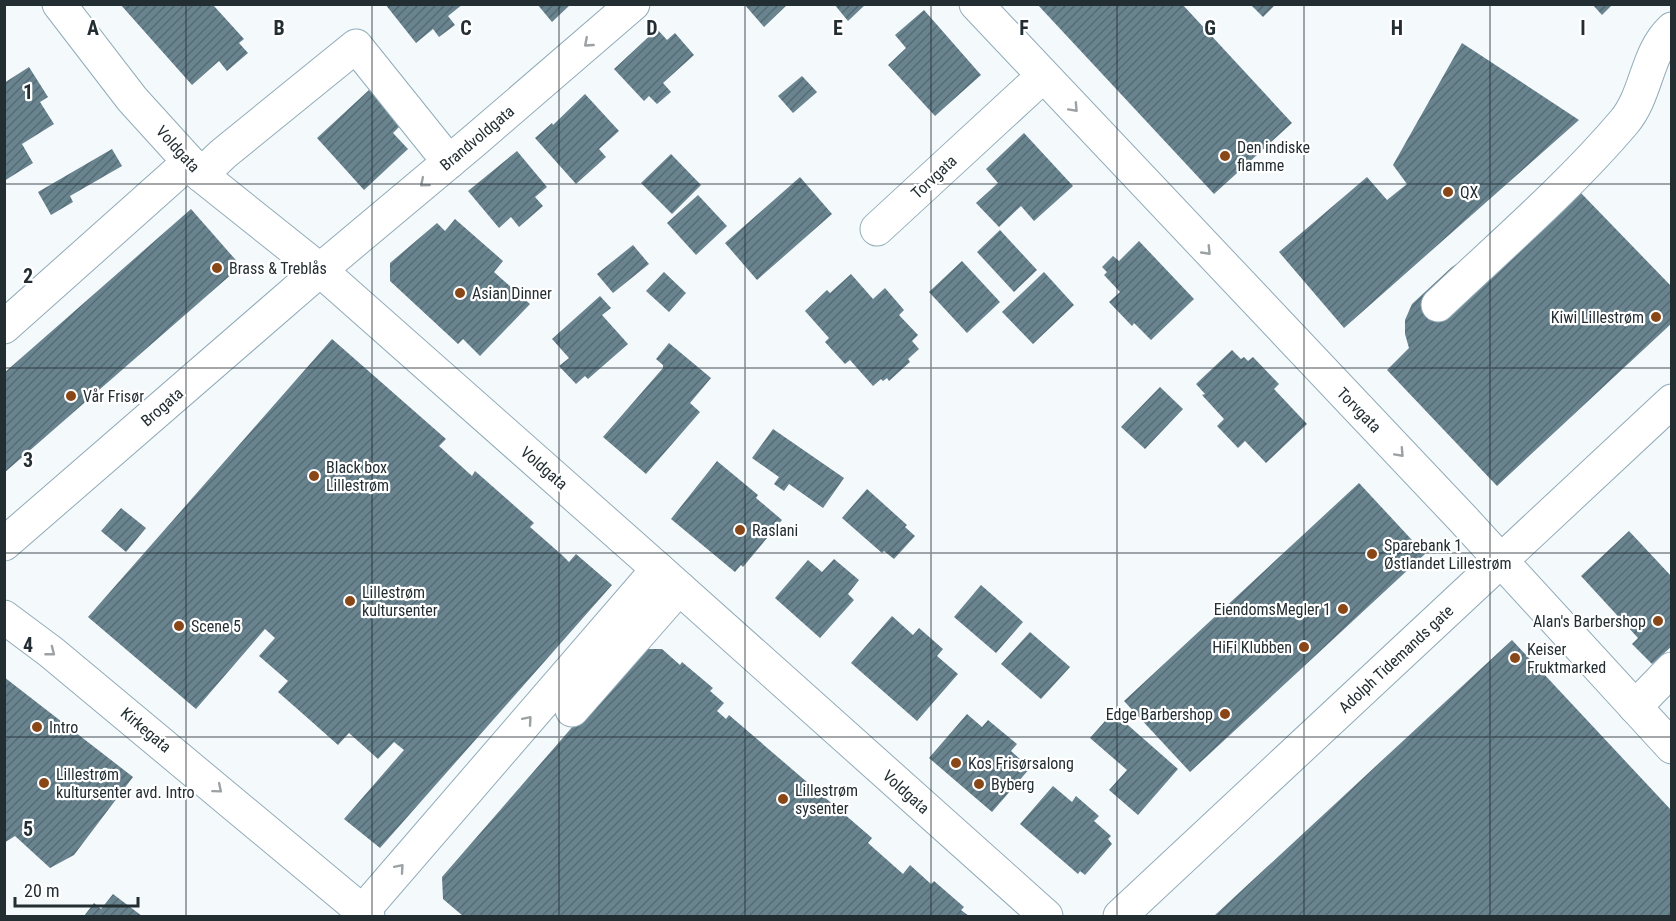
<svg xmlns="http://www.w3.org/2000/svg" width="1676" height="921" viewBox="0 0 1676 921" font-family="'Roboto Condensed',sans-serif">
  <defs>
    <pattern id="building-hatch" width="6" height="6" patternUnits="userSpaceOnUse" patternTransform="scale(1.5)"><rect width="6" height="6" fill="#69838f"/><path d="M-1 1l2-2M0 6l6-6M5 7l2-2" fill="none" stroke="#566c75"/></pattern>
  </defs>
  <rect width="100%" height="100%" fill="#f4f9fc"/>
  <g fill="url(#building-hatch)">
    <polygon points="120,4 215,4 214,6 244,39 239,43 248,53 227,71 219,61 192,85"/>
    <polygon points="385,4 463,4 448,16 455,25 439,37 433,29 416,43"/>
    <polygon points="537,4 571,4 552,22"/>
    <polygon points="744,4 788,4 764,27"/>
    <polygon points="834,4 866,4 848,21"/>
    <polygon points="1037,4 1182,4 1292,123 1214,194"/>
    <polygon points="1250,4 1276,4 1263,17"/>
    <polygon points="1592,4 1613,4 1602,15"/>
    <polygon points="924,10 981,75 935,116 888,65 906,48 895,35"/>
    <polygon points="657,29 667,40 675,33 694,55 663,83 671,92 657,104 649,96 644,101 614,69"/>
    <polygon points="1462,43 1579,120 1344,328 1279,252 1367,177 1387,200 1407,184 1393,165"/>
    <polygon points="29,67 48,97 40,102 54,124 22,144 33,163 4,181 4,83"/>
    <polygon points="802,76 817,92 793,113 778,96"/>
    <polygon points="369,90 401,125 393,133 408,149 364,190 317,138"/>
    <polygon points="585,94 619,131 599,149 606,157 576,184 535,138 552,123 553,125"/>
    <polygon points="1024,133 1073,186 1034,221 1021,206 999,227 976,203 998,183 986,169"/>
    <polygon points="112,149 122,166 70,196 73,202 51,215 38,192"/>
    <polygon points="517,151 547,187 535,197 543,206 519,227 511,217 499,228 468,191"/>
    <polygon points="671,154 701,185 672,214 641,183"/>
    <polygon points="800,177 832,214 757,280 725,243"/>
    <polygon points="1579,191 1672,287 1672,323 1497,486 1387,370 1409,348 1405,334 1405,320 1412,304 1452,267 1472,254"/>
    <polygon points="698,195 727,226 696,255 667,223"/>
    <polygon points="191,209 241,266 4,473 4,373"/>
    <polygon points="455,219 503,261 494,272 530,304 480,356 463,339 458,344 390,281 390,263 437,223 445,231"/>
    <polygon points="1000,230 1037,270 1014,292 977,252"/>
    <polygon points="1139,241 1194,299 1151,340 1134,323 1132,326 1109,302 1120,292 1104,275 1107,272 1102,267 1113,256 1119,261"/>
    <polygon points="633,245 649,264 613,293 597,274"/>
    <polygon points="962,261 1000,302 967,333 929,292"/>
    <polygon points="664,272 686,293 669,312 646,291"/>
    <polygon points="1044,272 1074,305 1033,344 1002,312"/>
    <polygon points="851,274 873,299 885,288 904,310 899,315 918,335 912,341 919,349 908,359 910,362 889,381 887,378 883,381 881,379 873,386 850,360 845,364 825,342 829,338 805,311 827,290 830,293"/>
    <polygon points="600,296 611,308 602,315 628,344 588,379 585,376 576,384 559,366 569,358 552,339"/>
    <polygon points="332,339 446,439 439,446 472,476 475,471 534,523 530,527 562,555 569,562 576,554 612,585 380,848 344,819 404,750 394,742 378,759 349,733 338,745 311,721 278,692 288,681 259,656 275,638 265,629 196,709 88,617"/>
    <polygon points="669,343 711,378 690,403 700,412 646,474 603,437 663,368 663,365 656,359"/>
    <polygon points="1232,350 1241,359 1244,357 1248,361 1253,357 1279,384 1274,389 1307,424 1266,463 1245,441 1238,448 1217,426 1224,419 1202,395 1205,394 1196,384"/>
    <polygon points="1160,387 1183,409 1145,449 1121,427"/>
    <polygon points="773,429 844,478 823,508 789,484 784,491 774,484 779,477 752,458"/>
    <polygon points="717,461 758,495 756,498 782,520 743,567 741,565 735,572 671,519"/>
    <polygon points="1359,483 1425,554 1190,772 1124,701"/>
    <polygon points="867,489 907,525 905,527 915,536 894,559 884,551 882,553 842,518"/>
    <polygon points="121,508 146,528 126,552 101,531"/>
    <polygon points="1629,531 1672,577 1672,646 1652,664 1632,644 1638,638 1581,576"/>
    <polygon points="834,559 859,580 848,594 854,600 820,638 775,598 808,560 822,572"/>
    <polygon points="981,585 1023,622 996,653 954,617"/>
    <polygon points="892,616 913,635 919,628 943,649 937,656 958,674 917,721 851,663"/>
    <polygon points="1030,632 1070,667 1041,699 1001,664"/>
    <polygon points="1512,640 1672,811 1672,916 1214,916"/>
    <polygon points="640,649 662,649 680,665 682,662 713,688 710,691 724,703 717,711 726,719 729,715 872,838 868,843 903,874 910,865 931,884 934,881 964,907 961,910 969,916 463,916 443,899 442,877"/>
    <polygon points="4,677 133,777 74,855 50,868 15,836 4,843"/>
    <polygon points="1113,712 1178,769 1138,815 1109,790 1127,770 1090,738"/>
    <polygon points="967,714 982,727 988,720 1017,744 1011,751 1030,768 992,812 929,758"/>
    <polygon points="1053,786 1072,802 1076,796 1099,816 1094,821 1111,836 1108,839 1112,844 1085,875 1080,871 1078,874 1020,824"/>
    <polygon points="113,894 142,916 84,916 94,903 101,909"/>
  </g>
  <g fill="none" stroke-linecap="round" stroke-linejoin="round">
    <defs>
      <g id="minor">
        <polyline points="59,4 132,99 201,175 320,270 658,569 1046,916"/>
        <polyline points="976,4 1462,518 1672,747"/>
        <polyline points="201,175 223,154 356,46 449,162"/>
        <polyline points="877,229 1043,76"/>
        <path d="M1438 305C1501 245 1568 188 1624 122 1647 95 1646 53 1672 29"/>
        <polyline points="4,327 189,162"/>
        <polyline points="4,544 320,270 474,141 633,4"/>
        <polyline points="4,617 51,652 368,916"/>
        <polyline points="1635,707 1672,669"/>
        <polyline points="572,710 679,588"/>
        <polyline points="362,912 658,569"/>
      </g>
      <polyline id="major" points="1120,916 1672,401"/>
    </defs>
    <use href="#minor" stroke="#91acb9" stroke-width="35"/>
    <use href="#major" stroke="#91acb9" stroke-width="35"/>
    <use href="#minor" stroke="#fff" stroke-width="33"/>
    <use href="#major" stroke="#fff" stroke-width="33"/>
  </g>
  <defs><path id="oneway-chevron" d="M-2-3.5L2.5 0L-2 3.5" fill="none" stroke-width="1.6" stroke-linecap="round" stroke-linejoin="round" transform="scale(1.5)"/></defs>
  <g stroke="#9ca1a3">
    <use href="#oneway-chevron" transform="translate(588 43) rotate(139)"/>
    <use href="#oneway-chevron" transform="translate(1074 108) rotate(47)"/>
    <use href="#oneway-chevron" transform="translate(424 183) rotate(140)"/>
    <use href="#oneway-chevron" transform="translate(1207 251) rotate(46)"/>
    <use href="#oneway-chevron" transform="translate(1400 453) rotate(47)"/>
    <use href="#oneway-chevron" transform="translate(51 652) rotate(38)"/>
    <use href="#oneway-chevron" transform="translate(528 720) rotate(-49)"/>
    <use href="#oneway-chevron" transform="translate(218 789) rotate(40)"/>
    <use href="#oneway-chevron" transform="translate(400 868) rotate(-49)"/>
  </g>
  <path fill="none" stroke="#232e33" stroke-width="1.5" stroke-opacity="0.55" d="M186 4V916M372 4V916M559 4V916M745 4V916M931 4V916M1117 4V916M1304 4V916M1490 4V916M4 184H1672M4 368H1672M4 553H1672M4 737H1672"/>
  <g fill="#894617" stroke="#fff" stroke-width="2">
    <circle cx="1225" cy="156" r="6"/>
    <circle cx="1448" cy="192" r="6"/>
    <circle cx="217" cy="268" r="6"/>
    <circle cx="460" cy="293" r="6"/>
    <circle cx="1656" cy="317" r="6"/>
    <circle cx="71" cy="396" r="6"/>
    <circle cx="314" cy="476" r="6"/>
    <circle cx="740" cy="530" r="6"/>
    <circle cx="1372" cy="554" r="6"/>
    <circle cx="350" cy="601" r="6"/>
    <circle cx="1343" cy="609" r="6"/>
    <circle cx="1658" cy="621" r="6"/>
    <circle cx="179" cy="626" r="6"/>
    <circle cx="1304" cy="647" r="6"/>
    <circle cx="1515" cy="658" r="6"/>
    <circle cx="1225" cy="714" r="6"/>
    <circle cx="37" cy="727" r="6"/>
    <circle cx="956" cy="763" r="6"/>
    <circle cx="44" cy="783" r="6"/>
    <circle cx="979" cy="784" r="6"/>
    <circle cx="783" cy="799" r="6"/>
  </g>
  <g text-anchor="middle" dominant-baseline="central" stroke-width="4.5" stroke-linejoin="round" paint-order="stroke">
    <g font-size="16" fill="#232e33" stroke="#fff">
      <text transform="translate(477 138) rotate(-40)">Brandvoldgata</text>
      <text transform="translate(178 149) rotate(48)">Voldgata</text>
      <text transform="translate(934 177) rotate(-43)">Torvgata</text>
      <text transform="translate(162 407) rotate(-41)">Brogata</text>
      <text transform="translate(1359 410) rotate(46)">Torvgata</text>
      <text transform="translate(544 468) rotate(41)">Voldgata</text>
      <text transform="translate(1396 659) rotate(-43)">Adolph Tidemands gate</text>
      <text transform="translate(146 730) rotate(40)">Kirkegata</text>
      <text transform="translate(906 792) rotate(42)">Voldgata</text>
    </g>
    <g font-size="16" fill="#232e33" stroke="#fff" text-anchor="start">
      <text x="1237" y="147">Den indiske<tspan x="1237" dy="18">flamme</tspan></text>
      <text x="1460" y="192">QX</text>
      <text x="229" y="268">Brass &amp; Treblås</text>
      <text x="472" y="293">Asian Dinner</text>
      <text x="1644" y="317" text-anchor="end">Kiwi Lillestrøm</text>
      <text x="83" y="396">Vår Frisør</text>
      <text x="326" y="467">Black box<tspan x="326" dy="18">Lillestrøm</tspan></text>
      <text x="752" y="530">Raslani</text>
      <text x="1384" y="545">Sparebank 1<tspan x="1384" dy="18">Østlandet Lillestrøm</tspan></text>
      <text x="362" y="592">Lillestrøm<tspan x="362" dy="18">kultursenter</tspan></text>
      <text x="1331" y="609" text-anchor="end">EiendomsMegler 1</text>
      <text x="1646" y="621" text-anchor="end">Alan's Barbershop</text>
      <text x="191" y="626">Scene 5</text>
      <text x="1292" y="647" text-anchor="end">HiFi Klubben</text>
      <text x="1527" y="649">Keiser<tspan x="1527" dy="18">Fruktmarked</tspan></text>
      <text x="1213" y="714" text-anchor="end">Edge Barbershop</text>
      <text x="49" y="727">Intro</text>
      <text x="968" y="763">Kos Frisørsalong</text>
      <text x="56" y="774">Lillestrøm<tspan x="56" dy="18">kultursenter avd. Intro</tspan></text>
      <text x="991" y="784">Byberg</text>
      <text x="795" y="790">Lillestrøm<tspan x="795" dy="18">sysenter</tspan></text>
    </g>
  </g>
  <g font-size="20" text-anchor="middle" font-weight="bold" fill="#232e33" stroke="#fff" stroke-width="4.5" stroke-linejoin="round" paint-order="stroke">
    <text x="93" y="35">A</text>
    <text x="279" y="35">B</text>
    <text x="466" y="35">C</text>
    <text x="652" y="35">D</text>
    <text x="838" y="35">E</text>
    <text x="1024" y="35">F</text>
    <text x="1210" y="35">G</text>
    <text x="1397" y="35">H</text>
    <text x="1583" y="35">I</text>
    <text x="28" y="99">1</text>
    <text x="28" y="283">2</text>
    <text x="28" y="467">3</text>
    <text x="28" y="652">4</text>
    <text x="28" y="836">5</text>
  </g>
  <rect width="1676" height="921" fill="none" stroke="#232e33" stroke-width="12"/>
  <path d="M15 897v9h123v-9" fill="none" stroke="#232e33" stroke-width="3"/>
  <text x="24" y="897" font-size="18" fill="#232e33" stroke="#ffffff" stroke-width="4.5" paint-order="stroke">20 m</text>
</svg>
